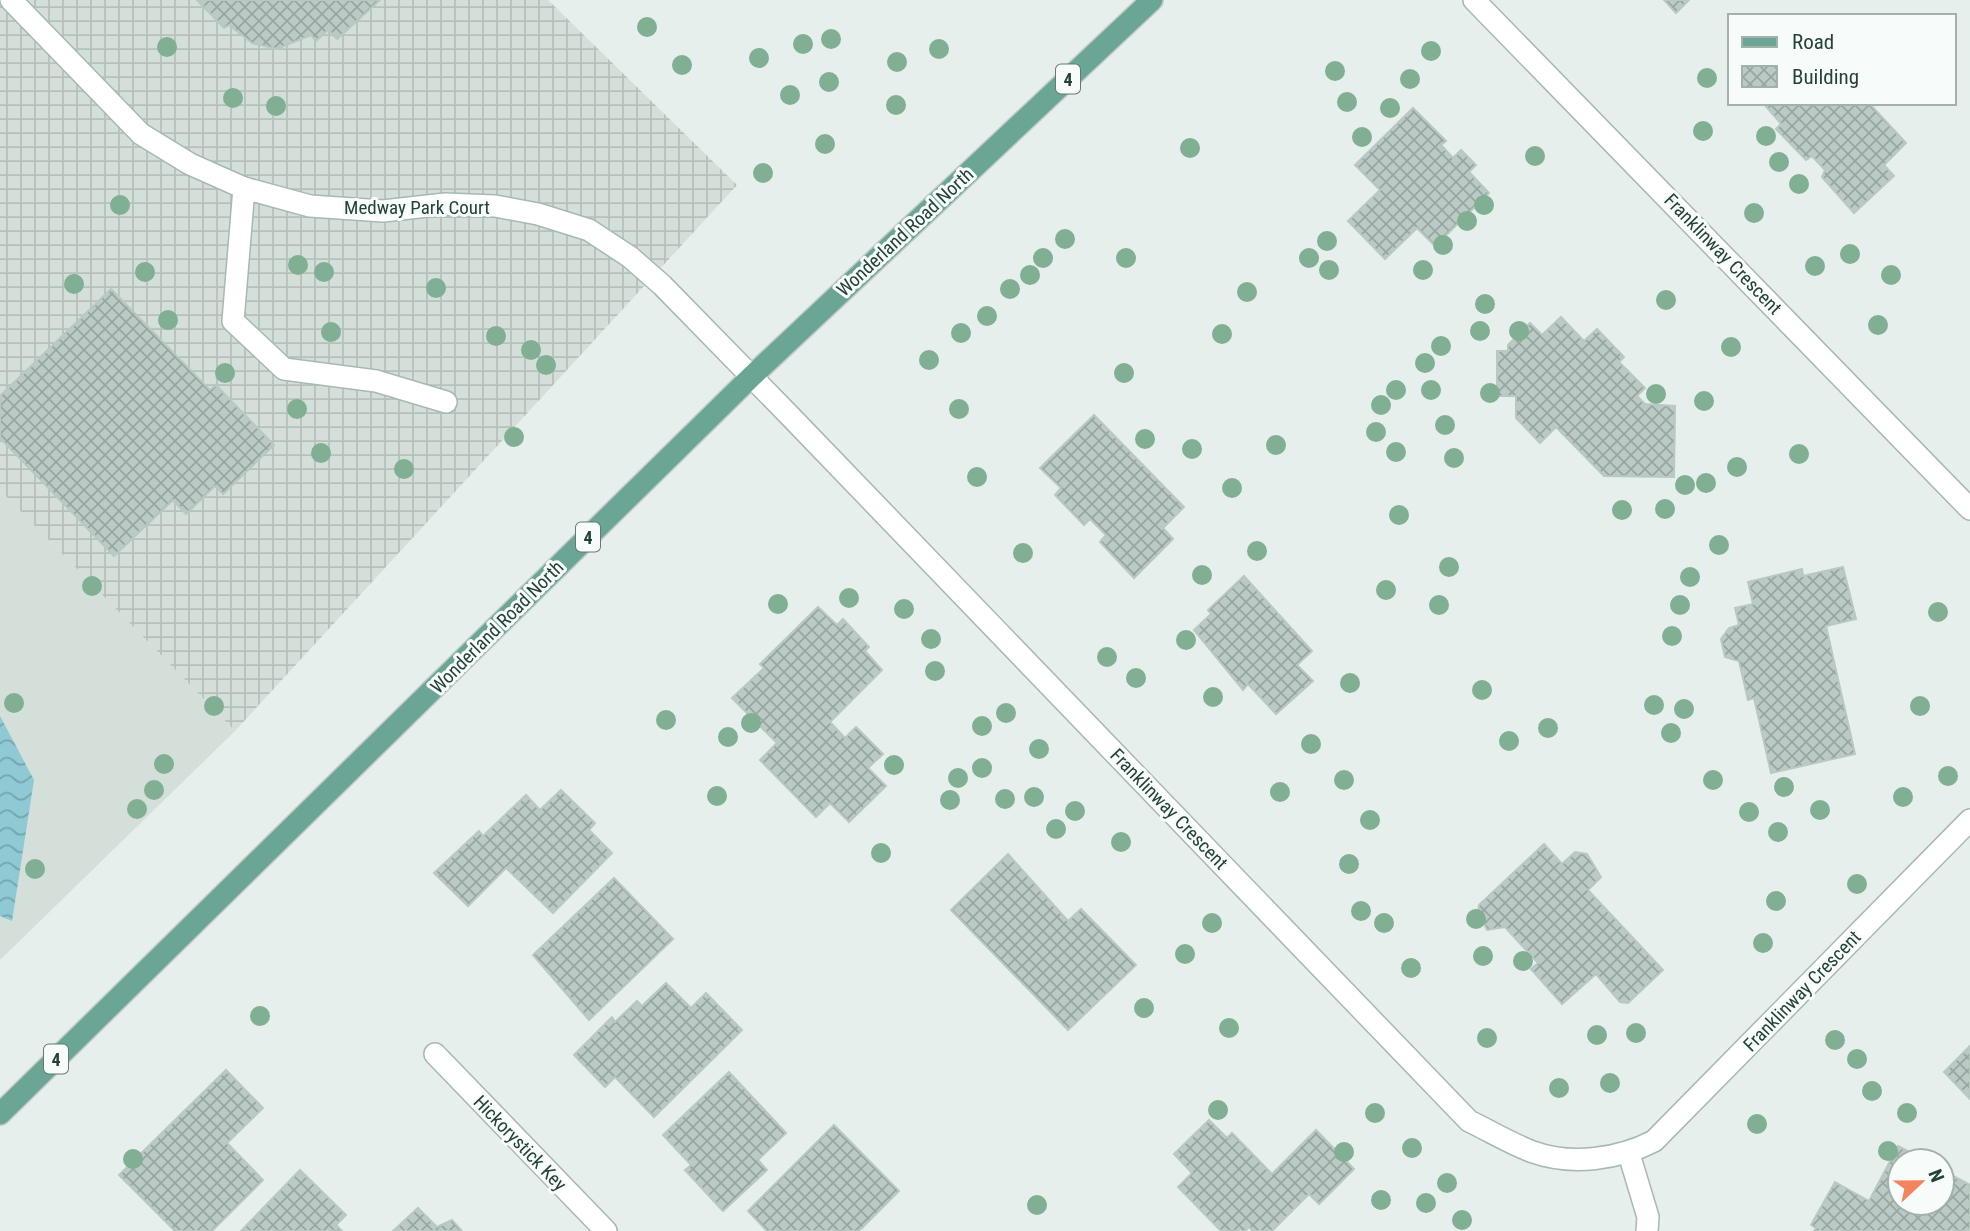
<svg xmlns="http://www.w3.org/2000/svg" width="1970" height="1231" viewBox="0 0 1970 1231" font-family="'Roboto Condensed',sans-serif">
  <defs>
    <pattern id="industrial-grid" width="8" height="8" patternUnits="userSpaceOnUse" patternTransform="scale(1.75)"><rect width="8" height="8" fill="#d4dfda"/><path d="M0 4h8M4 0v8" fill="none" stroke="#b6c1bc"/></pattern>
    <pattern id="water-waves" width="16" height="10" patternUnits="userSpaceOnUse" patternTransform="scale(1.75)"><rect width="16" height="10" fill="#8ec9d4"/><path d="M0 5q4-4 8 0t8 0" fill="none" stroke="#74a5ad"/></pattern>
    <pattern id="building-cross-hatch" width="8" height="8" patternUnits="userSpaceOnUse" patternTransform="scale(1.75)"><rect width="8" height="8" fill="#bbcac4"/><path d="M0 0l8 8M0 8l8-8" fill="none" stroke="#98a6a0"/></pattern>
  </defs>
  <rect width="100%" height="100%" fill="#e6efeb"/>
  <polygon fill="#d4dfda" points="0,490 235,731 0,960"/>
  <polygon fill="url(#industrial-grid)" points="0,0 548,0 737,185 235,731 0,490"/>
  <polygon fill="url(#water-waves)" points="0,716 34,780 12,921 0,916"/>
  <g fill="url(#building-cross-hatch)" stroke="#b8c9c2" stroke-width="2">
    <polygon points="197,0 380,0 337,39 328,30 316,41 311,35 277,49 252,43 229,25 224,28"/>
    <polygon points="1664,0 1689,0 1676,13"/>
    <polygon points="1763,103 1869,103 1906,143 1884,165 1894,176 1854,213 1822,177 1825,170 1812,156 1806,160 1776,129 1781,124"/>
    <polygon points="1413,108 1446,141 1441,145 1453,158 1461,150 1476,165 1469,172 1489,193 1435,246 1417,228 1385,259 1348,221 1380,190 1355,165"/>
    <polygon points="111,289 210,390 216,385 274,445 223,494 215,486 186,514 173,500 114,556 0,438 0,396"/>
    <polygon points="1561,317 1584,341 1597,329 1624,357 1619,362 1645,388 1637,396 1645,404 1675,406 1674,477 1604,476 1556,427 1540,443 1516,418 1516,396 1497,396 1497,351 1508,351 1508,345 1530,323 1542,335"/>
    <polygon points="1094,415 1184,507 1163,528 1173,539 1134,578 1100,542 1106,535 1090,519 1084,525 1055,495 1061,488 1040,468"/>
    <polygon points="1843,567 1856,619 1826,626 1855,754 1771,773 1754,698 1748,700 1739,661 1725,657 1721,639 1729,628 1739,625 1735,608 1753,604 1748,582 1802,569 1803,576"/>
    <polygon points="1244,576 1312,651 1297,665 1313,681 1276,714 1248,684 1243,690 1194,630 1211,614 1208,610"/>
    <polygon points="818,607 837,625 843,619 869,647 865,651 882,670 830,722 845,738 856,727 883,754 868,768 886,786 849,822 830,803 816,817 760,760 777,743 732,698 764,668 760,664"/>
    <polygon points="561,790 595,823 589,830 612,853 553,913 506,868 468,906 434,873 479,831 483,836 526,795 540,810"/>
    <polygon points="1544,844 1562,864 1575,852 1587,854 1601,877 1588,890 1663,970 1628,1003 1620,1002 1596,974 1562,1004 1531,969 1538,963 1505,927 1487,930 1478,912 1479,905"/>
    <polygon points="1008,854 1068,921 1081,909 1136,965 1068,1030 951,910"/>
    <polygon points="614,878 673,939 589,1020 533,955"/>
    <polygon points="666,983 691,1008 706,993 742,1030 654,1117 615,1077 605,1087 574,1055 612,1017 615,1022 637,1001 642,1006"/>
    <polygon points="1970,1046 1970,1099 1944,1072"/>
    <polygon points="226,1070 263,1108 227,1143 263,1180 212,1231 175,1231 119,1175"/>
    <polygon points="729,1072 786,1133 758,1160 767,1170 723,1211 685,1170 691,1165 663,1135"/>
    <polygon points="1209,1120 1227,1138 1232,1133 1272,1174 1316,1130 1354,1169 1319,1204 1309,1194 1272,1231 1253,1231 1249,1227 1245,1231 1221,1231 1178,1187 1192,1173 1174,1154"/>
    <polygon points="834,1125 899,1191 859,1231 767,1231 748,1211"/>
    <polygon points="1898,1146 1926,1161 1900,1161 1900,1203 1942,1203 1942,1170 1970,1185 1970,1231 1814,1231 1816,1228 1811,1225 1835,1182 1869,1201"/>
    <polygon points="300,1170 346,1215 336,1225 342,1231 241,1231"/>
    <polygon points="418,1208 437,1227 452,1220 462,1231 393,1231"/>
  </g>
  <g fill="none" stroke-linecap="round" stroke-linejoin="round">
    <defs>
      <g id="minor">
        <path d="M11 0 141 134 190 164 244 188 310 206 383 211 445 204 495 206 538 214 589 230 630 257 662 285 791 417 1469 1121C1490 1131 1511 1144 1533 1152 1572 1166 1619 1159 1654 1141L1970 820"/>
        <polyline points="1474,0 1970,509"/>
        <polyline points="244,188 233,321 284,369 376,381 446,402"/>
        <polyline points="435,1054 606,1231"/>
        <polyline points="1629,1154 1648,1217 1647,1231"/>
      </g>
      <polyline id="major" points="0,1114 751,377 1152,0"/>
    </defs>
    <use href="#minor" stroke="#a8b8b2" stroke-width="24"/>
    <use href="#major" stroke="#c2cac8" stroke-width="24"/>
    <use href="#minor" stroke="#fff" stroke-width="21"/>
    <use href="#major" stroke="#6aa596" stroke-width="21"/>
  </g>
  <g fill="#80af93">
    <circle cx="647" cy="27" r="10"/>
    <circle cx="831" cy="39" r="10"/>
    <circle cx="803" cy="44" r="10"/>
    <circle cx="167" cy="47" r="10"/>
    <circle cx="939" cy="49" r="10"/>
    <circle cx="1431" cy="51" r="10"/>
    <circle cx="759" cy="58" r="10"/>
    <circle cx="897" cy="62" r="10"/>
    <circle cx="682" cy="65" r="10"/>
    <circle cx="1335" cy="71" r="10"/>
    <circle cx="1707" cy="78" r="10"/>
    <circle cx="1410" cy="79" r="10"/>
    <circle cx="829" cy="82" r="10"/>
    <circle cx="790" cy="95" r="10"/>
    <circle cx="233" cy="98" r="10"/>
    <circle cx="1347" cy="102" r="10"/>
    <circle cx="896" cy="105" r="10"/>
    <circle cx="276" cy="106" r="10"/>
    <circle cx="1390" cy="108" r="10"/>
    <circle cx="1703" cy="131" r="10"/>
    <circle cx="1766" cy="136" r="10"/>
    <circle cx="1362" cy="137" r="10"/>
    <circle cx="825" cy="144" r="10"/>
    <circle cx="1190" cy="148" r="10"/>
    <circle cx="1535" cy="156" r="10"/>
    <circle cx="1779" cy="162" r="10"/>
    <circle cx="763" cy="173" r="10"/>
    <circle cx="1799" cy="184" r="10"/>
    <circle cx="120" cy="205" r="10"/>
    <circle cx="1484" cy="205" r="10"/>
    <circle cx="1754" cy="213" r="10"/>
    <circle cx="1467" cy="221" r="10"/>
    <circle cx="1065" cy="239" r="10"/>
    <circle cx="1327" cy="241" r="10"/>
    <circle cx="1443" cy="245" r="10"/>
    <circle cx="1850" cy="254" r="10"/>
    <circle cx="1043" cy="258" r="10"/>
    <circle cx="1126" cy="258" r="10"/>
    <circle cx="1309" cy="258" r="10"/>
    <circle cx="298" cy="265" r="10"/>
    <circle cx="1815" cy="266" r="10"/>
    <circle cx="1329" cy="270" r="10"/>
    <circle cx="1423" cy="270" r="10"/>
    <circle cx="145" cy="272" r="10"/>
    <circle cx="324" cy="272" r="10"/>
    <circle cx="1030" cy="275" r="10"/>
    <circle cx="1891" cy="275" r="10"/>
    <circle cx="74" cy="284" r="10"/>
    <circle cx="436" cy="288" r="10"/>
    <circle cx="1010" cy="289" r="10"/>
    <circle cx="1247" cy="292" r="10"/>
    <circle cx="1666" cy="300" r="10"/>
    <circle cx="1485" cy="304" r="10"/>
    <circle cx="987" cy="316" r="10"/>
    <circle cx="168" cy="320" r="10"/>
    <circle cx="1878" cy="325" r="10"/>
    <circle cx="1480" cy="331" r="10"/>
    <circle cx="1519" cy="331" r="10"/>
    <circle cx="331" cy="332" r="10"/>
    <circle cx="961" cy="333" r="10"/>
    <circle cx="1222" cy="334" r="10"/>
    <circle cx="496" cy="336" r="10"/>
    <circle cx="1441" cy="346" r="10"/>
    <circle cx="1731" cy="347" r="10"/>
    <circle cx="531" cy="350" r="10"/>
    <circle cx="929" cy="360" r="10"/>
    <circle cx="1425" cy="363" r="10"/>
    <circle cx="546" cy="365" r="10"/>
    <circle cx="225" cy="373" r="10"/>
    <circle cx="1124" cy="373" r="10"/>
    <circle cx="1396" cy="390" r="10"/>
    <circle cx="1431" cy="390" r="10"/>
    <circle cx="1490" cy="393" r="10"/>
    <circle cx="1656" cy="394" r="10"/>
    <circle cx="1704" cy="401" r="10"/>
    <circle cx="1381" cy="405" r="10"/>
    <circle cx="297" cy="409" r="10"/>
    <circle cx="959" cy="409" r="10"/>
    <circle cx="1445" cy="425" r="10"/>
    <circle cx="1376" cy="432" r="10"/>
    <circle cx="514" cy="437" r="10"/>
    <circle cx="1145" cy="439" r="10"/>
    <circle cx="1276" cy="445" r="10"/>
    <circle cx="1192" cy="449" r="10"/>
    <circle cx="1396" cy="452" r="10"/>
    <circle cx="321" cy="453" r="10"/>
    <circle cx="1799" cy="454" r="10"/>
    <circle cx="1454" cy="458" r="10"/>
    <circle cx="1737" cy="467" r="10"/>
    <circle cx="404" cy="469" r="10"/>
    <circle cx="977" cy="477" r="10"/>
    <circle cx="1706" cy="483" r="10"/>
    <circle cx="1685" cy="485" r="10"/>
    <circle cx="1232" cy="488" r="10"/>
    <circle cx="1665" cy="509" r="10"/>
    <circle cx="1622" cy="510" r="10"/>
    <circle cx="1399" cy="515" r="10"/>
    <circle cx="1719" cy="545" r="10"/>
    <circle cx="1257" cy="551" r="10"/>
    <circle cx="1023" cy="553" r="10"/>
    <circle cx="1449" cy="567" r="10"/>
    <circle cx="1202" cy="575" r="10"/>
    <circle cx="1690" cy="577" r="10"/>
    <circle cx="92" cy="586" r="10"/>
    <circle cx="1386" cy="590" r="10"/>
    <circle cx="849" cy="598" r="10"/>
    <circle cx="778" cy="604" r="10"/>
    <circle cx="1439" cy="605" r="10"/>
    <circle cx="1680" cy="605" r="10"/>
    <circle cx="904" cy="609" r="10"/>
    <circle cx="1938" cy="612" r="10"/>
    <circle cx="1672" cy="636" r="10"/>
    <circle cx="931" cy="639" r="10"/>
    <circle cx="1186" cy="640" r="10"/>
    <circle cx="1107" cy="657" r="10"/>
    <circle cx="935" cy="671" r="10"/>
    <circle cx="1136" cy="678" r="10"/>
    <circle cx="1350" cy="683" r="10"/>
    <circle cx="1482" cy="690" r="10"/>
    <circle cx="1213" cy="697" r="10"/>
    <circle cx="14" cy="703" r="10"/>
    <circle cx="1654" cy="705" r="10"/>
    <circle cx="214" cy="706" r="10"/>
    <circle cx="1920" cy="706" r="10"/>
    <circle cx="1684" cy="709" r="10"/>
    <circle cx="1006" cy="713" r="10"/>
    <circle cx="666" cy="720" r="10"/>
    <circle cx="751" cy="723" r="10"/>
    <circle cx="982" cy="726" r="10"/>
    <circle cx="1548" cy="728" r="10"/>
    <circle cx="1671" cy="733" r="10"/>
    <circle cx="728" cy="737" r="10"/>
    <circle cx="1509" cy="741" r="10"/>
    <circle cx="1311" cy="744" r="10"/>
    <circle cx="1039" cy="749" r="10"/>
    <circle cx="164" cy="764" r="10"/>
    <circle cx="894" cy="765" r="10"/>
    <circle cx="982" cy="768" r="10"/>
    <circle cx="1948" cy="776" r="10"/>
    <circle cx="958" cy="778" r="10"/>
    <circle cx="1344" cy="780" r="10"/>
    <circle cx="1713" cy="780" r="10"/>
    <circle cx="1784" cy="787" r="10"/>
    <circle cx="154" cy="790" r="10"/>
    <circle cx="1280" cy="792" r="10"/>
    <circle cx="717" cy="796" r="10"/>
    <circle cx="1034" cy="797" r="10"/>
    <circle cx="1903" cy="797" r="10"/>
    <circle cx="1005" cy="799" r="10"/>
    <circle cx="950" cy="800" r="10"/>
    <circle cx="137" cy="809" r="10"/>
    <circle cx="1820" cy="810" r="10"/>
    <circle cx="1075" cy="811" r="10"/>
    <circle cx="1749" cy="812" r="10"/>
    <circle cx="1370" cy="820" r="10"/>
    <circle cx="1056" cy="829" r="10"/>
    <circle cx="1778" cy="832" r="10"/>
    <circle cx="1121" cy="842" r="10"/>
    <circle cx="881" cy="853" r="10"/>
    <circle cx="1349" cy="864" r="10"/>
    <circle cx="35" cy="869" r="10"/>
    <circle cx="1857" cy="884" r="10"/>
    <circle cx="1776" cy="901" r="10"/>
    <circle cx="1361" cy="911" r="10"/>
    <circle cx="1476" cy="919" r="10"/>
    <circle cx="1212" cy="923" r="10"/>
    <circle cx="1384" cy="923" r="10"/>
    <circle cx="1763" cy="943" r="10"/>
    <circle cx="1185" cy="954" r="10"/>
    <circle cx="1483" cy="956" r="10"/>
    <circle cx="1523" cy="961" r="10"/>
    <circle cx="1411" cy="968" r="10"/>
    <circle cx="1144" cy="1008" r="10"/>
    <circle cx="260" cy="1016" r="10"/>
    <circle cx="1229" cy="1028" r="10"/>
    <circle cx="1636" cy="1033" r="10"/>
    <circle cx="1597" cy="1035" r="10"/>
    <circle cx="1487" cy="1038" r="10"/>
    <circle cx="1835" cy="1040" r="10"/>
    <circle cx="1857" cy="1059" r="10"/>
    <circle cx="1610" cy="1083" r="10"/>
    <circle cx="1559" cy="1088" r="10"/>
    <circle cx="1872" cy="1091" r="10"/>
    <circle cx="1218" cy="1110" r="10"/>
    <circle cx="1375" cy="1113" r="10"/>
    <circle cx="1907" cy="1113" r="10"/>
    <circle cx="1757" cy="1124" r="10"/>
    <circle cx="1412" cy="1148" r="10"/>
    <circle cx="1888" cy="1151" r="10"/>
    <circle cx="1344" cy="1152" r="10"/>
    <circle cx="133" cy="1159" r="10"/>
    <circle cx="1447" cy="1183" r="10"/>
    <circle cx="1381" cy="1200" r="10"/>
    <circle cx="1426" cy="1203" r="10"/>
    <circle cx="1037" cy="1205" r="10"/>
    <circle cx="1462" cy="1220" r="10"/>
  </g>
  <g text-anchor="middle" dominant-baseline="central" stroke-width="6" stroke-linejoin="round" paint-order="stroke">
    <g fill="#f7fbf9" stroke="#637a73" stroke-width="2">
      <rect x="1056" y="64.5" width="24" height="29" rx="5"/>
      <rect x="576" y="522.5" width="24" height="29" rx="5"/>
      <rect x="44" y="1044.5" width="24" height="29" rx="5"/>
    </g>
    <g font-size="18" font-weight="bold" fill="#24423a">
      <text x="1068" y="79">4</text>
      <text x="588" y="537">4</text>
      <text x="56" y="1059">4</text>
    </g>
    <g font-size="19" fill="#24423a" stroke="#f7fbf9">
      <text x="417" y="207">Medway Park Court</text>
      <text transform="translate(905 232) rotate(-43)">Wonderland Road North</text>
      <text transform="translate(1723 254) rotate(46)">Franklinway Crescent</text>
      <text transform="translate(497 627) rotate(-45)">Wonderland Road North</text>
      <text transform="translate(1169 809) rotate(46)">Franklinway Crescent</text>
      <text transform="translate(1802 991) rotate(-46)">Franklinway Crescent</text>
      <text transform="translate(520 1143) rotate(46)">Hickorystick Key</text>
    </g>
  </g>
  <rect x="1728" y="14" width="228" height="91" fill="#f7fbf9" stroke="#a3b1ad" stroke-width="2"/>
  <rect x="1742" y="37" width="35" height="10" fill="#6aa596" stroke="#a3b1ad" stroke-width="2"/>
  <text x="1792" y="49" font-size="21" fill="#24423a">Road</text>
  <rect x="1742" y="66" width="35" height="21" fill="url(#building-cross-hatch)" stroke="#a3b1ad" stroke-width="2"/>
  <text x="1792" y="84" font-size="21" fill="#24423a">Building</text>
  <g transform="translate(1921 1182) rotate(68)"><circle r="33" fill="#f7fbf9" stroke="#a3b1ad" stroke-width="2"/>
  <path d="M0-5L12 26L0 18L-12 26Z" fill="#f4845f"/>
  <text y="-10" font-size="19" font-weight="bold" text-anchor="middle" fill="#24423a">N</text>
  </g>
</svg>
